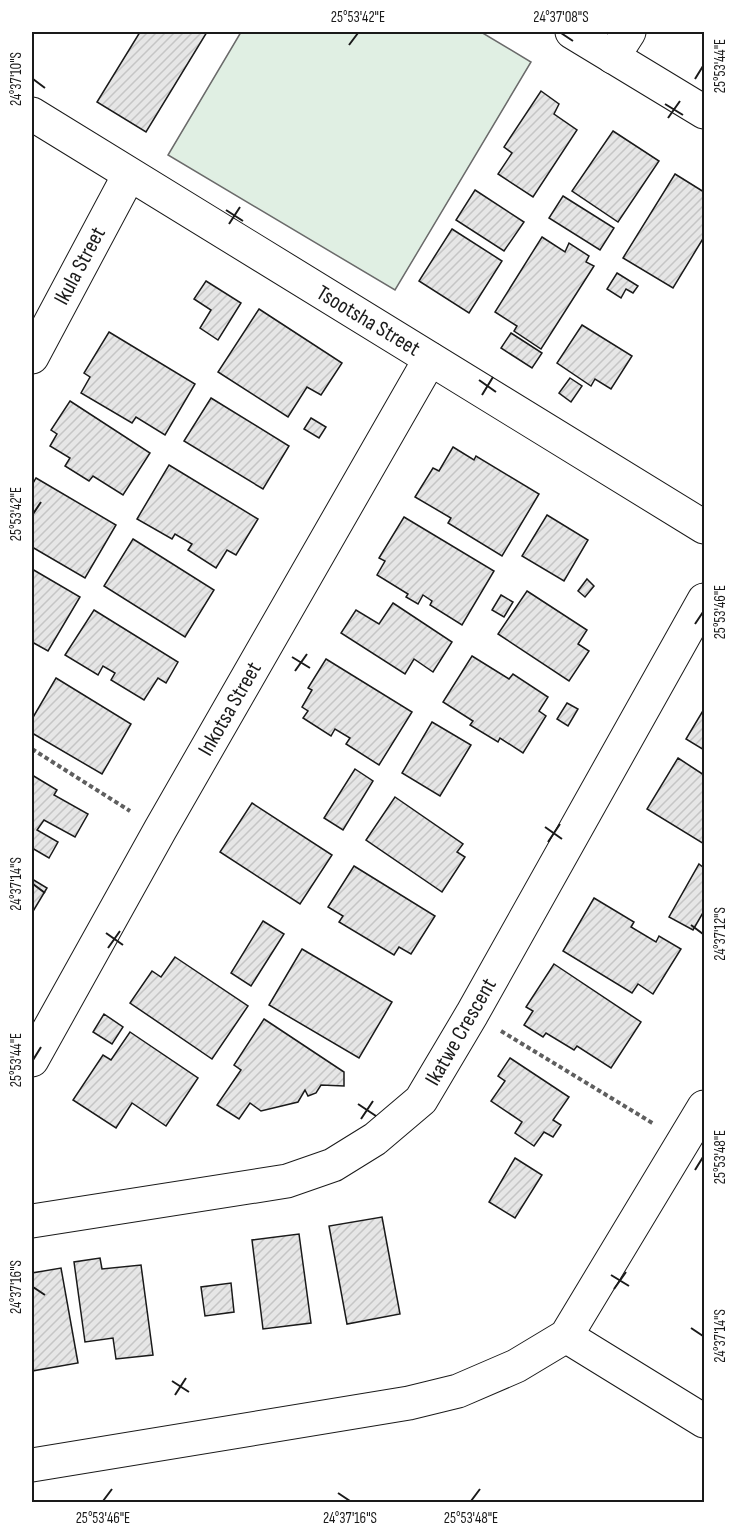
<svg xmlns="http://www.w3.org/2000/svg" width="736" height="1534" viewBox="0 0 736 1534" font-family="'Sofia Sans Condensed',sans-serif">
  <defs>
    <pattern id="building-hatch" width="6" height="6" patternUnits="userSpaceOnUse" patternTransform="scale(1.5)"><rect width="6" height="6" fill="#e6e6e6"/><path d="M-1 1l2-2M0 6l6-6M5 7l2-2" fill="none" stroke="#c5c5c5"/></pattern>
  </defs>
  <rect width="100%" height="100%" fill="#fff"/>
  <polygon fill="#e0efe3" stroke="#6a6a6a" stroke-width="1.5" points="241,32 481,32 531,62 395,290 168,155"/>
  <g fill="url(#building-hatch)" stroke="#1a1a1a" stroke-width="1.5">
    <polygon points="140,32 207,32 146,132 97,102"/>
    <polygon points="541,91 559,104 554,114 577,130 533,197 498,174 512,153 504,147"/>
    <polygon points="613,131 659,161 618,222 572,191"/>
    <polygon points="675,174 704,192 704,237 673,288 623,258"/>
    <polygon points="475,190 524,222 504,251 456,220"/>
    <polygon points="563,196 614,228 600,250 549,218"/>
    <polygon points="452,229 502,261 469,313 419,281"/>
    <polygon points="542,237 565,252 569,243 589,256 586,262 594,266 541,349 514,331 517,326 495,312"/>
    <polygon points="617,273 638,286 633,293 626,289 621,298 607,289"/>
    <polygon points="206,281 241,303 218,340 200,328 211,310 194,299"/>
    <polygon points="259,309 342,363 321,395 307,387 288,417 218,372"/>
    <polygon points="582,325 632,356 611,389 595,379 591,386 557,363"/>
    <polygon points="109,332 195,384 165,435 136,417 132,423 81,393 90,377 84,373"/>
    <polygon points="511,333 542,353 532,368 501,348"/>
    <polygon points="570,378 582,386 571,402 559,393"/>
    <polygon points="211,398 289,446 263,489 184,441"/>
    <polygon points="70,401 150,453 123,495 93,476 89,481 65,466 70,458 50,446 57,434 51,430"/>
    <polygon points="311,418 326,427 319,438 304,429"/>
    <polygon points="453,447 474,460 476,456 539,494 502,556 448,523 451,518 415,497 433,468 439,471"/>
    <polygon points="169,465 258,519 236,555 227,550 216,568 188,550 192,544 175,534 172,539 137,519"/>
    <polygon points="36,478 116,525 85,578 32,547 32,485"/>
    <polygon points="547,515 588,540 564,581 522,556"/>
    <polygon points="404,517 494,571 462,625 430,605 432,601 423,595 418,604 406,597 408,594 377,575 385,561 379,558"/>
    <polygon points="133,539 214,590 185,637 104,586"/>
    <polygon points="32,569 80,597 48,651 32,642 33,636 32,635"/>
    <polygon points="587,579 594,586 585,597 578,591"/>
    <polygon points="527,591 587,630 578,644 589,651 569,681 498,634"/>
    <polygon points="501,595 513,602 504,617 492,610"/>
    <polygon points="393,603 452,642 433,672 414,659 405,674 341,633 356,610 379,624"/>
    <polygon points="94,610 178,662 166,683 158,678 144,700 111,680 115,673 103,666 98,675 65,655"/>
    <polygon points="472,656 509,679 513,674 548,697 539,711 546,716 523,753 500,738 498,742 470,725 473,721 443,702"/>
    <polygon points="326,659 412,712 379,765 346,744 350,738 335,729 331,736 303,718 308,711 302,707 312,690 308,688"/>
    <polygon points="56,678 131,724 102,774 32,733 32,719"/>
    <polygon points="567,703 578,709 568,726 557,719"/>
    <polygon points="704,709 704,750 686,739"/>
    <polygon points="432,722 471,745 440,796 402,773"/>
    <polygon points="678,758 704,775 704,844 647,809"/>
    <polygon points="355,769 373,781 343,830 324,818"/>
    <polygon points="32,775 57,790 54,795 88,814 75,837 44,820 37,830 58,842 49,858 32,848"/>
    <polygon points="395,797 463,844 457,852 465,857 442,892 366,840"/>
    <polygon points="252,803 332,855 300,904 220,852"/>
    <polygon points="699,864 704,868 704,911 693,930 669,917"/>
    <polygon points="354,866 435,916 411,954 399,947 394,955 339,922 343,916 328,907"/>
    <polygon points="32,879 47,888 32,913"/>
    <polygon points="594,898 634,922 631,927 656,942 659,936 681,949 653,994 638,984 632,993 563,951"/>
    <polygon points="263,921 284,934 251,986 231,973"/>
    <polygon points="302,949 392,1002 359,1058 269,1005"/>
    <polygon points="175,957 248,1006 212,1059 130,1003 152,971 161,977"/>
    <polygon points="554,964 641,1022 611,1068 577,1046 574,1050 546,1033 543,1037 524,1025 533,1011 526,1007"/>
    <polygon points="104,1014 123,1027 112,1044 93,1032"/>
    <polygon points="264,1019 344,1072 344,1086 321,1085 316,1093 308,1096 305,1090 298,1102 261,1111 250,1103 239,1119 217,1105 241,1070 234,1065"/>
    <polygon points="130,1032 198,1078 166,1126 132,1103 116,1128 73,1100 103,1055 111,1060"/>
    <polygon points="510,1058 569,1097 553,1120 561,1125 553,1137 544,1132 534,1146 515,1133 522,1122 491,1101 505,1081 498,1076"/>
    <polygon points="515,1158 542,1175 515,1218 489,1202"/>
    <polygon points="382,1217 400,1314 347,1324 329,1226"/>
    <polygon points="299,1234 311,1323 263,1329 252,1240"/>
    <polygon points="100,1258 102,1269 141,1265 153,1355 116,1359 113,1338 85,1342 74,1262"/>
    <polygon points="61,1268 78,1363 32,1371 32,1273"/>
    <polygon points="231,1283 234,1312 205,1316 201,1287"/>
  </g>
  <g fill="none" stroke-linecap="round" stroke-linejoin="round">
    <defs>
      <g id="minor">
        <polyline points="572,32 704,112"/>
        <polyline points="613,57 629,32"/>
        <polyline points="32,114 704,527"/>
        <polyline points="32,357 129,175"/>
        <polyline points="32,1060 160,830 430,359"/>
        <polyline points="32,1221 287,1181 333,1165 375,1139 421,1100 472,1014 704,600"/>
        <polyline points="566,1336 704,1421"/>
        <polyline points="32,1465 409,1403 458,1391 516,1366 566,1336 704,1107"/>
      </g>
    </defs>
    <use href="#minor" stroke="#1a1a1a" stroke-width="35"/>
    <g stroke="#5f5f5f" stroke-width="4" stroke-dasharray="4.5 3" stroke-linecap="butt">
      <polyline points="32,749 130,811"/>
      <polyline points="501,1031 654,1124"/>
    </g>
    <use href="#minor" stroke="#fff" stroke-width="33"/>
  </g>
  <path fill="none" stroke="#1a1a1a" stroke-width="2" d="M561 33 573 41M349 45 358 33M33 79 45 88M695 79 703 66M665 104 683 115M668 118 680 101M226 210 243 221M229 224 240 207M479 380 496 392M482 395 493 377M33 514 41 502M695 624 703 612M292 657 310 668M295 671 307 654M545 827 562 839M548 842 560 824M33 884 45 893M691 925 703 934M106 933 123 945M108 948 120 931M33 1060 41 1047M358 1104 376 1116M361 1119 373 1101M695 1170 703 1157M611 1275 629 1286M33 1287 45 1295M614 1289 626 1272M691 1328 703 1336M172 1381 189 1392M175 1395 186 1378M338 1493 350 1501M103 1501 112 1489M471 1501 480 1489"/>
  <g text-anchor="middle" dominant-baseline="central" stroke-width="4.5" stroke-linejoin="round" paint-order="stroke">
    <g font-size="22" fill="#1a1a1a" stroke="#fff">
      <text transform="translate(80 266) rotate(-62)">Ikula Street</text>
      <text transform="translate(368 321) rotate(31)">Tsootsha Street</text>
      <text transform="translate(230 709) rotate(-60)">Inkotsa Street</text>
      <text transform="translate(461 1032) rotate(-60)">Ikatwe Crescent</text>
    </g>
  </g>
  <rect width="736" height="1534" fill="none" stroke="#ffffff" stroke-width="66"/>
  <rect x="33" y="33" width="670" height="1468" fill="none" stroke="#1a1a1a" stroke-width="2"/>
  <g font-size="15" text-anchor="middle" fill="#1a1a1a">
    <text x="358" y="22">25°53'42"E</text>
    <text x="561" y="22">24°37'08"S</text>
    <text transform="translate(720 66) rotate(-90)" y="5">25°53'44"E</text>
    <text transform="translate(16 79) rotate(-90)" y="5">24°37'10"S</text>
    <text transform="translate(16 514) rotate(-90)" y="5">25°53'42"E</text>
    <text transform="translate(720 612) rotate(-90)" y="5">25°53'46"E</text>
    <text transform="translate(16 884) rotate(-90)" y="5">24°37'14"S</text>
    <text transform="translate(720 934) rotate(-90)" y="5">24°37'12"S</text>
    <text transform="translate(16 1060) rotate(-90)" y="5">25°53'44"E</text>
    <text transform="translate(720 1157) rotate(-90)" y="5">25°53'48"E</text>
    <text transform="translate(16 1287) rotate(-90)" y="5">24°37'16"S</text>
    <text transform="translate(720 1336) rotate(-90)" y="5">24°37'14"S</text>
    <text x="103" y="1523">25°53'46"E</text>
    <text x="350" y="1523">24°37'16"S</text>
    <text x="471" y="1523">25°53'48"E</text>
  </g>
</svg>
